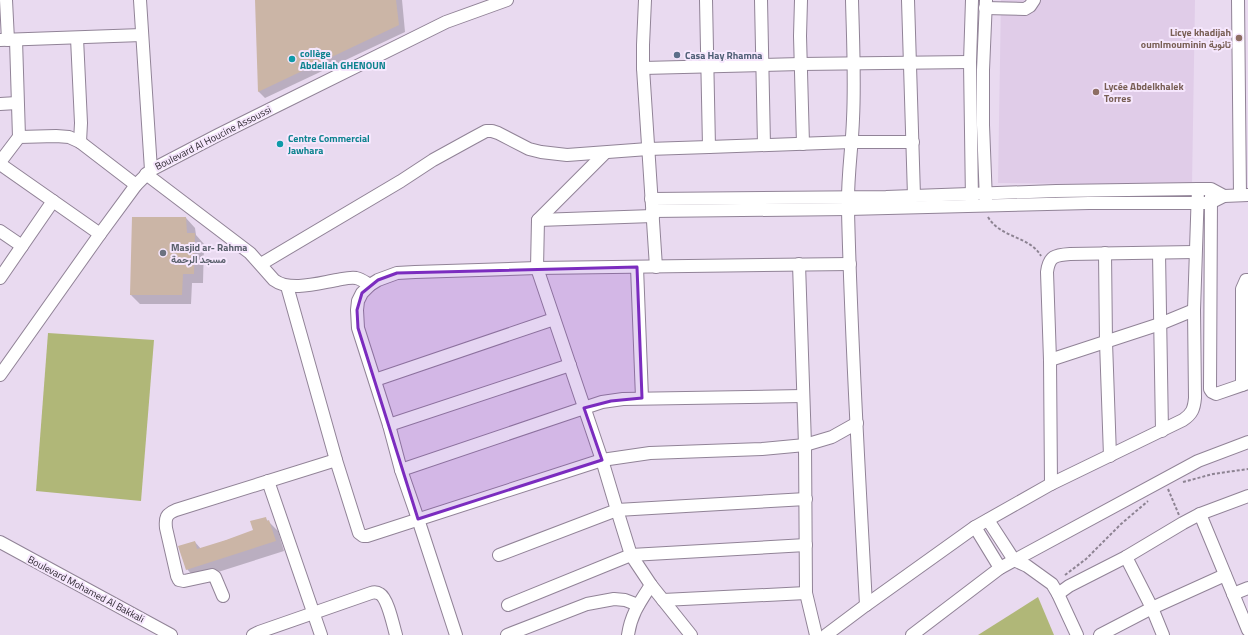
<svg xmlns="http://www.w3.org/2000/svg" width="1248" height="635" viewBox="0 0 1248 635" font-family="'Titillium Web',Vazirmatn,sans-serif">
  <rect width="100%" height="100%" fill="#e9daf0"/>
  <polygon fill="#e0cce8" points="1001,0 1195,0 1192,185 998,183"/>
  <g fill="#b0b778">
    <polygon points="48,333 154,340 141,501 36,491"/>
    <polygon points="1038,597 1054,635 978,635"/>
  </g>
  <g fill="#0003">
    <polygon points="256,0 402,0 405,32 265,98 259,92"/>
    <polygon points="186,218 195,228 196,235 204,244 203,283 192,283 191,304 140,304 131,295"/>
    <polygon points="265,518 278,531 284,551 196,579 187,569 195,542 201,549 254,531"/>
  </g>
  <g fill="#cbb5a6">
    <polygon points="255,0 396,0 399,25 258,92"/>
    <polygon points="132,217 186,217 187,233 195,233 194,274 183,274 182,295 130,295"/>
    <polygon points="266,517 267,521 269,520 276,541 186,570 178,546 195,541 197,549 226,540 253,530 250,521"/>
  </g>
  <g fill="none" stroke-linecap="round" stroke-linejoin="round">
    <defs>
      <g id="minor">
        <polyline points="6,0 8,40"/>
        <polyline points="140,0 151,170"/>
        <polyline points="645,0 643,45 643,68 656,267"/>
        <polyline points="706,0 709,147"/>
        <polyline points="761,0 764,145"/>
        <polyline points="801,0 800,36 803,144"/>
        <path d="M852 0C853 40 855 79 853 119 852 149 847 178 848 210 851 341 859 473 866 605"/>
        <polyline points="908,0 914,196"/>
        <polyline points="972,0 970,62 972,201"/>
        <polyline points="986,0 983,70 983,125 986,201"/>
        <polyline points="1238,0 1240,195"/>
        <polyline points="985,8 1025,9 1030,6 1034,0"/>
        <polyline points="77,38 81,123 80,142"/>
        <polyline points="0,40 142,35"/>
        <polyline points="16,40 19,137"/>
        <polyline points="643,68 801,64 970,62"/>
        <polyline points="0,104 17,103"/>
        <polyline points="605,153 538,220 537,268 602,460 617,510 631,555 651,585 691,635"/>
        <polyline points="0,162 19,137 56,136 69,137 80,142 136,185"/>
        <polyline points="0,164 100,234"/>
        <path d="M146 174 250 253 274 280C290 292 319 283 337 280 343 279 350 277 356 278 361 279 365 282 370 285"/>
        <polyline points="1211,196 1210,389 1212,392 1216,394 1248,383"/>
        <polyline points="651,199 886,197 1056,191 1198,189 1211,189 1224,196"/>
        <polyline points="652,211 848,209 1089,203 1210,203 1224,196 1248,195"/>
        <polyline points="538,220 653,216"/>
        <polyline points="0,231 22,246"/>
        <polyline points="1105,253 1106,342 1110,456"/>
        <polyline points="1159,253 1162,431"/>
        <polyline points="261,264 401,181 433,160 473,138 486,131 492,131 498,133 529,149 541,152 567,155 648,149 709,147 851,142 913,142"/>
        <polyline points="799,264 805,445 806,593 816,635"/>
        <polyline points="637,267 642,398"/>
        <polyline points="0,278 53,201"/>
        <polyline points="287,286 336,460 359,533 363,536 367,536 602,460 650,453 762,449 805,445 832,437 857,423"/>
        <polyline points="1050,360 1160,324 1194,310"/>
        <polyline points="0,375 100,234 136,185 151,170 218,135 446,22 507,0"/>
        <polyline points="375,380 554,319"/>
        <polyline points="1242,385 1242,289 1246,280 1248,280"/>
        <polyline points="389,425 570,365"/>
        <polyline points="401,470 584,408 602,402 623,399 803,396"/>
        <polyline points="268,481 321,635"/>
        <path d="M1051 484 1050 360 1047 272C1049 256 1055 255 1070 254L1195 252"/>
        <polyline points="1200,514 1248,630"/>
        <polyline points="988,520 1014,560 1027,566 1052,584 1058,594 1077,635"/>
        <polyline points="975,527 1000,568"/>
        <polyline points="0,542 171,635"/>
        <polyline points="499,555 617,510 806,499"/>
        <polyline points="1126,557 1152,608 1163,635"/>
        <polyline points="1058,594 1069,586 1126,557 1183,523 1200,514 1248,496"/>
        <polyline points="1233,594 1248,588"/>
        <path d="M223 596 215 577 212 575 184 581 179 580 177 576 166 528C165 518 166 514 176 510L336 460"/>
        <polyline points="663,600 806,593"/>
        <polyline points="508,605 631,555 806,545"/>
        <path d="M253 635 259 632 371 593C374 592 377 592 380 594 388 599 393 625 396 635"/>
        <polyline points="456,635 418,519 401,470 389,425 358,328 357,310 358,301 362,293 370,285 378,280 397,273 415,272 537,268 850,264"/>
        <polyline points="507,635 587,604 614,599 625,600 638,605"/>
        <path d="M628 635C631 614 640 602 651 585"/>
        <path d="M826 635 866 605 975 527 1051 484 1183 420C1192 414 1194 409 1195 398L1194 310 1198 189"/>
        <polyline points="912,635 1000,568 1198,461 1248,442"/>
        <polyline points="1100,635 1152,608 1225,575"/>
      </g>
    </defs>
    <use href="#minor" stroke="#918397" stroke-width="14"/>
    <g stroke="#8d8392" stroke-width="2" stroke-dasharray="3 2" stroke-linecap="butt">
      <path d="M988 217C1000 238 1030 236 1041 256"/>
      <polyline points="1183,482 1213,474 1248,469"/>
      <polyline points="1168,489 1179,515"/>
      <polyline points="1065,575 1086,559 1121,524 1148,501"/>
    </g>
    <use href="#minor" stroke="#fff" stroke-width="12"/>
  </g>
  <path fill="#7b2cbf" fill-opacity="0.2" stroke="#7b2cbf" stroke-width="3" stroke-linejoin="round" d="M637 267 642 398 611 401 584 408 602 460 418 519 358 328 357 310 362 293 378 280 397 273Z"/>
  <g fill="#8d6e63" stroke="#f6e7fd" stroke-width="1.5">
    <circle cx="1239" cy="38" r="4"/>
    <circle cx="1096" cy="92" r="4"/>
  </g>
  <circle fill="#5c6f8a" stroke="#f6e7fd" stroke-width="1.5" cx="677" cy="55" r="4"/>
  <g fill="#0f9aa8" stroke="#f6e7fd" stroke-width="1.5">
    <circle cx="292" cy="59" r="4"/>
    <circle cx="280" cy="144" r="4"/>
  </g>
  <circle fill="#6b7280" stroke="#f6e7fd" stroke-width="1.5" cx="163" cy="253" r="4"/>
  <g text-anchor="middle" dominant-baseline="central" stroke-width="4" stroke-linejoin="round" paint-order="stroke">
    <g font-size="10" font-weight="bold" fill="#785e54" stroke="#f6e7fd" text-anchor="end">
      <text x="1231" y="32">Licye khadijah<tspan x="1231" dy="12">oumlmouminin تانوية</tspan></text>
      <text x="1104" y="86" text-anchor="start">Lycée Abdelkhalek<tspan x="1104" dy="12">Torres</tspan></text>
    </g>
    <g font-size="10" font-weight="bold" fill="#0d838f" stroke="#f6e7fd" text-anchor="start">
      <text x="300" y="53">collège<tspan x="300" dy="12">Abdellah GHENOUN</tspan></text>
      <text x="288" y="138">Centre Commercial<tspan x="288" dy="12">Jawhara</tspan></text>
    </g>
    <g font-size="10" font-weight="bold" fill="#4e5e75" stroke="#f6e7fd" text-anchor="start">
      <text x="685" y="55">Casa Hay Rhamna</text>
    </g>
    <g font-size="10" fill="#2f2a32" stroke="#f6e7fd">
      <text transform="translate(213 138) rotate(-27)">Boulevard Al Houcine Assoussi</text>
      <text transform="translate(86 589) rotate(28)">Boulevard Mohamed Al Bakkali</text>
    </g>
    <g font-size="10" font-weight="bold" fill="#5b616d" stroke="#f6e7fd" text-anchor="start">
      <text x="171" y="247">Masjid ar- Rahma<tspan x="171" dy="12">مسجد الرحمة</tspan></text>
    </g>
  </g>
</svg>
